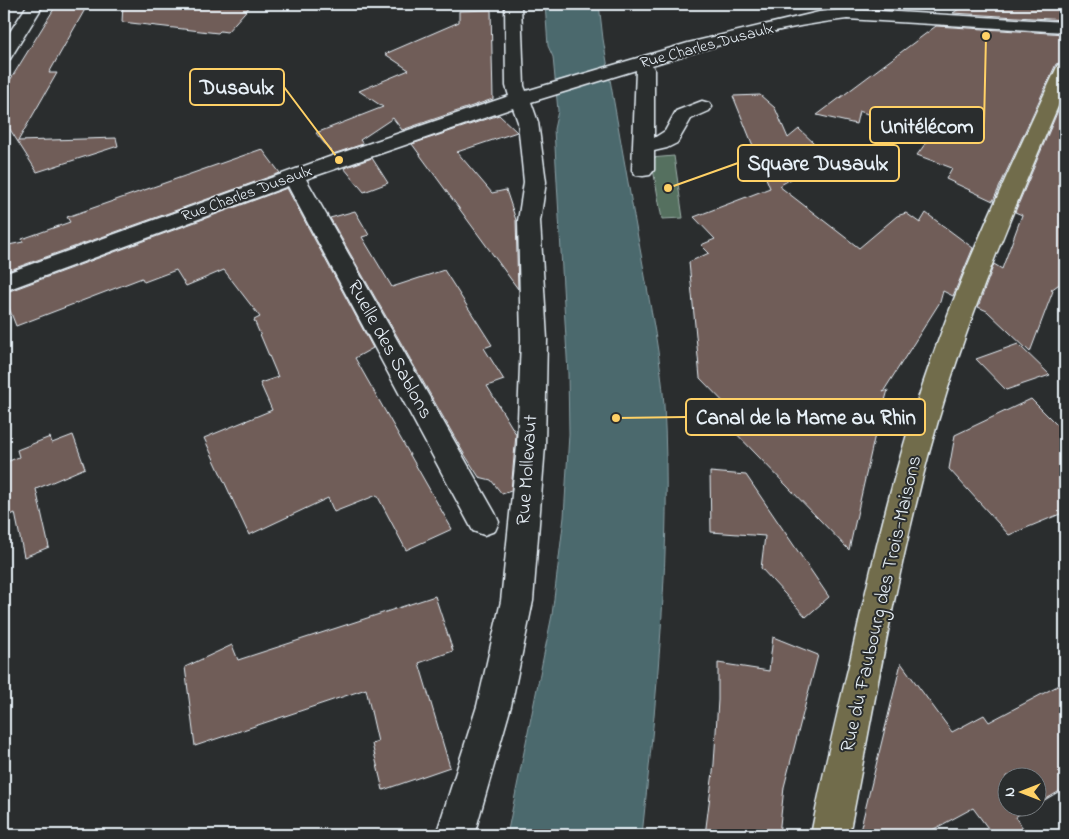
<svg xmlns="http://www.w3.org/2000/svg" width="1069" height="839" viewBox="0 0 1069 839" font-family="'Indie Flower',sans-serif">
  <rect width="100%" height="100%" fill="#2a2d2e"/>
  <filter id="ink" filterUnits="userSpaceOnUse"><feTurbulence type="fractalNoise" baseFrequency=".02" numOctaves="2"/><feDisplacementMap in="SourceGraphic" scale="10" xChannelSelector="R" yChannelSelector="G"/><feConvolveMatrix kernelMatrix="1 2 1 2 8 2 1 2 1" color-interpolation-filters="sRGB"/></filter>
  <g filter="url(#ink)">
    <polygon fill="#556f5e" stroke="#9eb0ab" points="674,156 683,218 662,219 651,158"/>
    <path fill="#4b696d" stroke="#8a9fa5" d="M545 4H599L603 39C616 114 629 190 643 265 651 311 661 358 664 405 672 549 657 692 642 835H507L552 615 564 517 569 434 568 374 554 129 558 111 553 57 548 46Z"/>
    <g fill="#6f5d59" stroke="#e8f1f8">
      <polygon points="57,4 88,4 49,73 57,73 18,141 116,138 118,146 37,172 4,120 4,90"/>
      <polygon points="123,4 252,4 227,32 220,31 218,33 122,22"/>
      <polygon points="966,4 1065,4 1065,20 953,13"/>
      <polygon points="491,10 493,99 402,130 393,118 360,140 363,144 333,154 316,133 383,107 359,91 409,70 385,54 459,22 459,11"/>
      <polygon points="936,26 1065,34 1065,61 1056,64 993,201 946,179 952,168 917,155 931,136 859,111 856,124 817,115"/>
      <polygon points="1065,94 1065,280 1051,290 1053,291 1030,352 987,311 978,307 994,264 1002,269 1022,215 1015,212"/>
      <polygon points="760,95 775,108 788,138 799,129 829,157 779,186 859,248 897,216 906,213 920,223 926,213 973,248 953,296 943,291 940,302 883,392 888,390 874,439 849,550 726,423 737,416 700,378 689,262 709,253 701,245 715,239 694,217 770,188 733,96"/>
      <polygon points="499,115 517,132 457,152 492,193 506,190 516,220 518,289 412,144"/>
      <polygon points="262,149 280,173 4,272 4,246 23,242 22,239 70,222 67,217"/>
      <polygon points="372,158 388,183 364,192 344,168"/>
      <polygon points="287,188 373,348 355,358 452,529 406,550 377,495 334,512 328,498 249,535 204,438 272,410 260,383 278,377 254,320 260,317 224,270 186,286 176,270 144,282 142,278 16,326 4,295 4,293"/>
      <polygon points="355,211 369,235 362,237 392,287 444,270 492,345 484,348 504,380 487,386 516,434 511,491 502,494 491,480 479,477 463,452 330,218"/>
      <polygon points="1018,344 1050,375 1006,390 976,359"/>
      <polygon points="1031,399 1065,433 1065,512 1009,535 949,469 955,435"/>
      <polygon points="73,435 85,468 36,489 49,547 24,557 15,513 4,518 4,463 19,457 17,450 50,437 52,443"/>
      <polygon points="710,472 746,475 829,597 806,617 761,568 765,536 711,532"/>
      <polygon points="435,596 453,651 419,663 450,767 383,790 372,744 378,742 366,689 195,746 185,667 232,645 238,660"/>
      <polygon points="773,637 818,655 784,787 779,835 705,835 714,764 718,700 718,663 769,671"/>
      <polygon points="901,663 952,732 984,715 989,722 1065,682 1065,788 1036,805 1036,776 1006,776 1006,806 1033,806 1015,817 1028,835 993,835 973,808 923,835 859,835"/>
    </g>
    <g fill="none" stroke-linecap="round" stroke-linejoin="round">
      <defs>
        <g id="minor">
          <polygon points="28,4 44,4 10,59 4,60 4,41"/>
          <path d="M505 4H521L524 86 526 91 688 43 819 12 847 9 1065 22V32L847 19C781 26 715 46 652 65L654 69V138L665 131 676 111 702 101 709 103 712 107 709 111 691 119 677 143 667 148 654 151V170L650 175 643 176 636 175 632 170 636 70 531 102 538 122 546 182 540 221 547 339 545 446 533 601 511 706 474 835H436L477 706 501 601 517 446 521 339 518 221 524 182 518 122 513 108 306 179 495 513 499 522 495 531 484 535 473 531 288 186 4 291V274L332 156 509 96 506 86Z"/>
        </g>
        <path id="major" d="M1065 63V90C1023 188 980 286 948 388 902 534 878 686 849 835H811C822 777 836 719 850 661 874 554 899 447 937 344 971 250 1014 160 1056 69L1058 65Z"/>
      </defs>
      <use href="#minor" stroke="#e8f1f8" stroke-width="3"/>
      <use href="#major" stroke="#e8f1f8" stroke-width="3"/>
      <use href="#minor" fill="#2a2d2e" fill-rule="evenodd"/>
      <use href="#major" fill="#716c4b" fill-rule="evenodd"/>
    </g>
  </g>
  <g text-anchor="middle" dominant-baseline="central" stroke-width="4" stroke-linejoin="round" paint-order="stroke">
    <g font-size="16" fill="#e8f1f8" stroke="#2a2d2e">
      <text transform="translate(707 46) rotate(-15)">Rue Charles Dusaulx</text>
      <text transform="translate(247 194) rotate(-20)">Rue Charles Dusaulx</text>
    </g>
    <g font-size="20" fill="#e8f1f8" stroke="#2a2d2e">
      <text transform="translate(389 350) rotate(61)">Ruelle des Sablons</text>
      <text transform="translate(528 470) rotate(-86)">Rue Mollevaut</text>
      <text transform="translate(882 604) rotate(-77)">Rue du Faubourg des Trois-Maisons</text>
    </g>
  </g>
  <path fill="none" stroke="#ffd166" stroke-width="2" d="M339 160L284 87M986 36L984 125M668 188L738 163M616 418L686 417"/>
  <g fill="#ffd166" stroke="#2a2d2e" stroke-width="2">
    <circle cx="339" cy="160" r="5"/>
    <circle cx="986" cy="36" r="5"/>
    <circle cx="668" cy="188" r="5"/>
    <circle cx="616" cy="418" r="5"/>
  </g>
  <g fill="#2a2d2e" stroke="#ffd166" stroke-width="2">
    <rect x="190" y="69" width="94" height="36" rx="5"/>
    <rect x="870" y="107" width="114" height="36" rx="5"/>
    <rect x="738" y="145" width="161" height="36" rx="5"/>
    <rect x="686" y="399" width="239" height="36" rx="5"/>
  </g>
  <g font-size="21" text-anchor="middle" font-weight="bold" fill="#e8f1f8">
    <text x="237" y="94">Dusaulx</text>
    <text x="927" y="133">Unitélécom</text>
    <text x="818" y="170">Square Dusaulx</text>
    <text x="806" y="424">Canal de la Marne au Rhin</text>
  </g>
  <rect width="1069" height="839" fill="none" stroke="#2a2d2e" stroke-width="20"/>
  <rect x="10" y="10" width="1049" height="819" fill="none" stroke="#e8f1f8" stroke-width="2" filter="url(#ink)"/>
  <g transform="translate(1022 792) rotate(270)"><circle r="24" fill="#2a2d2e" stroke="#767b7f"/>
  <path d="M0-4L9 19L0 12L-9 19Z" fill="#ffd166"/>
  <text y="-8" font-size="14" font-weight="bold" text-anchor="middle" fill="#e8f1f8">N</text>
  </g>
</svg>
